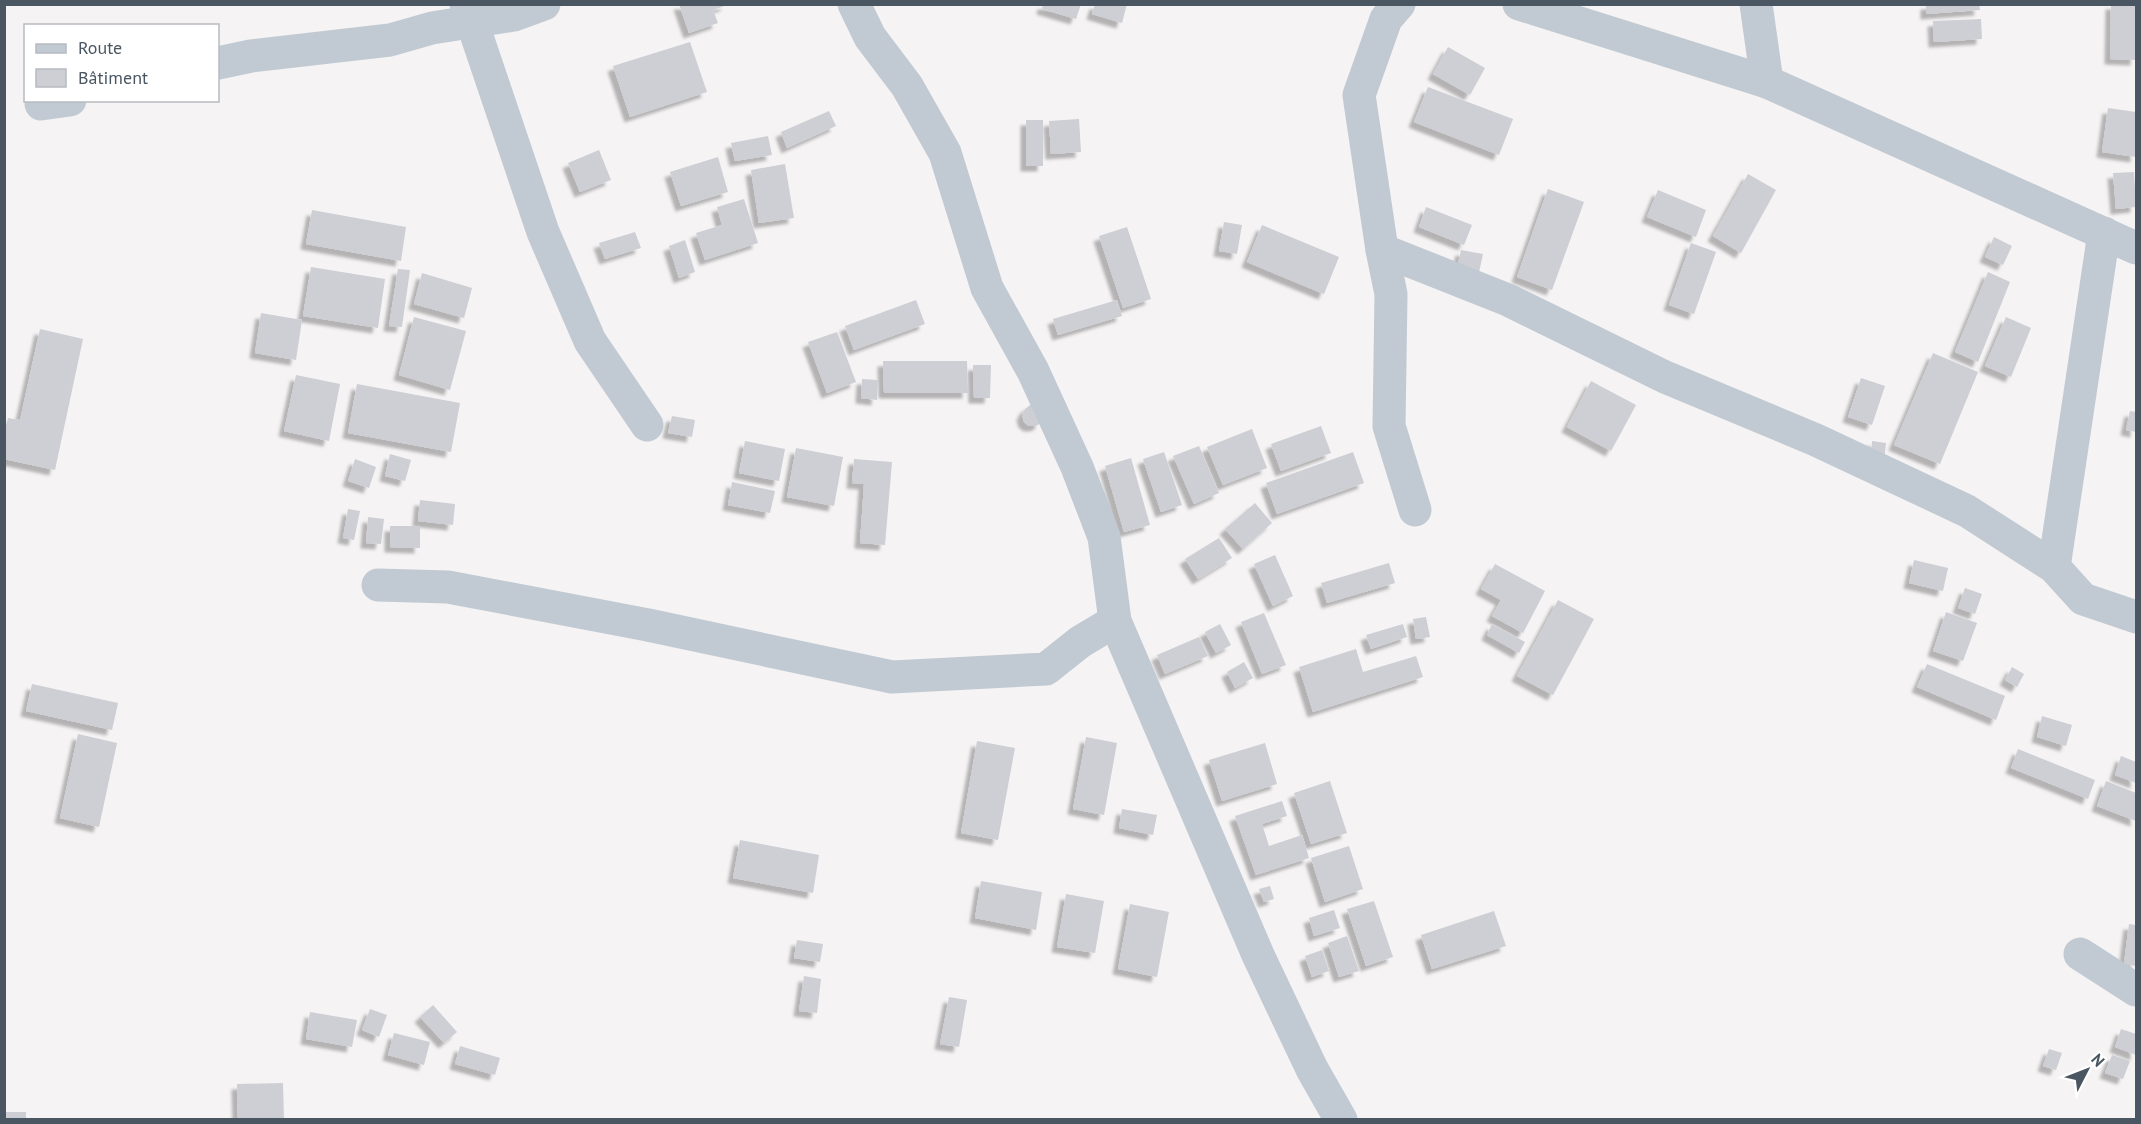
<svg xmlns="http://www.w3.org/2000/svg" width="2141" height="1124" viewBox="0 0 2141 1124" font-family="'PT Sans',sans-serif">
  <defs>
    <filter id="shadow"><feDropShadow dx="-5.5" dy="5.5" stdDeviation="1.5" flood-color="#0004"/></filter>
  </defs>
  <rect width="100%" height="100%" fill="#f5f3f3"/>
  <g fill="#cdcfd5" filter="url(#shadow)">
    <polygon points="679,4 727,4 727,5 713,10 718,23 689,33"/>
    <polygon points="1043,4 1081,4 1076,19 1042,9"/>
    <polygon points="1095,4 1127,4 1122,23 1092,14"/>
    <polygon points="1926,4 1979,4 1980,10 1926,14"/>
    <polygon points="2111,4 2136,4 2136,60 2110,59"/>
    <polygon points="1981,19 1982,39 1934,42 1933,21"/>
    <polygon points="690,42 707,92 630,117 613,66"/>
    <polygon points="1448,47 1485,68 1470,95 1433,74"/>
    <polygon points="1428,87 1513,119 1499,155 1414,122"/>
    <polygon points="2108,108 2136,112 2136,157 2102,152"/>
    <polygon points="829,111 836,126 787,148 781,132"/>
    <polygon points="1079,119 1081,152 1051,154 1049,121"/>
    <rect x="1026" y="120" width="17" height="46"/>
    <polygon points="768,136 772,155 735,161 731,143"/>
    <polygon points="599,150 611,180 580,192 568,163"/>
    <polygon points="718,157 728,192 681,206 670,172"/>
    <polygon points="785,164 794,218 759,223 751,170"/>
    <polygon points="2134,172 2136,207 2116,209 2113,173"/>
    <polygon points="1748,174 1776,190 1741,253 1713,236"/>
    <polygon points="1548,189 1584,202 1552,290 1517,277"/>
    <polygon points="1658,190 1706,210 1696,237 1647,217"/>
    <polygon points="744,199 758,243 705,260 696,233 722,225 717,207"/>
    <polygon points="1426,207 1472,225 1464,245 1419,227"/>
    <polygon points="312,210 406,227 401,261 306,244"/>
    <polygon points="1224,222 1242,225 1237,254 1219,251"/>
    <polygon points="1262,225 1339,257 1324,294 1247,262"/>
    <polygon points="1127,227 1151,299 1123,308 1099,236"/>
    <polygon points="635,232 641,248 605,259 599,243"/>
    <polygon points="1994,237 2012,246 2003,265 1985,257"/>
    <polygon points="685,240 695,272 679,278 669,246"/>
    <polygon points="1691,243 1716,252 1694,314 1669,305"/>
    <polygon points="1461,250 1483,254 1478,277 1456,273"/>
    <polygon points="311,267 385,279 378,328 303,316"/>
    <polygon points="398,269 410,270 402,327 389,326"/>
    <polygon points="1988,272 2010,282 1978,362 1955,352"/>
    <polygon points="422,273 472,288 464,318 414,304"/>
    <polygon points="916,300 925,324 854,350 845,326"/>
    <polygon points="1117,300 1122,316 1058,335 1053,319"/>
    <polygon points="261,313 302,320 296,360 255,353"/>
    <polygon points="414,317 466,331 450,390 399,375"/>
    <polygon points="2006,317 2031,328 2011,377 1985,366"/>
    <polygon points="40,329 83,339 55,470 4,459 4,433 8,418 20,420"/>
    <polygon points="837,332 856,382 827,393 808,342"/>
    <polygon points="1933,353 1978,372 1940,464 1894,445"/>
    <polygon points="883,361 967,361 968,393 884,393"/>
    <polygon points="973,365 991,365 990,398 974,398"/>
    <polygon points="296,375 340,384 329,441 284,431"/>
    <polygon points="1861,378 1885,386 1872,425 1848,417"/>
    <polygon points="862,379 878,380 877,400 861,398"/>
    <polygon points="1591,381 1636,405 1611,451 1567,427"/>
    <polygon points="357,384 460,403 451,452 348,433"/>
    <polygon points="1030,405 1037,406 1041,423 1036,426 1029,426 1024,422 1022,415 1025,409"/>
    <polygon points="2130,411 2136,412 2136,432 2126,430"/>
    <polygon points="672,416 695,420 692,437 668,433"/>
    <polygon points="1321,426 1331,453 1281,471 1271,444"/>
    <polygon points="1252,429 1267,468 1223,485 1207,447"/>
    <polygon points="745,441 785,449 779,481 739,473"/>
    <polygon points="1872,441 1886,443 1884,461 1871,460"/>
    <polygon points="1199,446 1219,493 1194,504 1173,456"/>
    <polygon points="796,448 843,457 834,506 787,497"/>
    <polygon points="1164,452 1182,505 1161,512 1143,459"/>
    <polygon points="1353,452 1364,483 1277,514 1266,483"/>
    <polygon points="390,454 411,460 405,481 385,476"/>
    <polygon points="1131,458 1150,525 1124,532 1105,466"/>
    <polygon points="355,459 376,467 369,488 348,481"/>
    <polygon points="854,459 892,462 885,545 860,543 864,484 852,483"/>
    <polygon points="732,482 775,491 770,513 728,505"/>
    <polygon points="420,500 455,504 453,525 418,521"/>
    <polygon points="1255,503 1272,523 1243,549 1225,529"/>
    <polygon points="348,509 360,511 354,540 343,538"/>
    <polygon points="368,517 384,519 381,544 366,543"/>
    <polygon points="390,526 420,526 420,548 390,547"/>
    <polygon points="1219,538 1232,558 1198,579 1185,559"/>
    <polygon points="1275,555 1293,596 1273,606 1254,564"/>
    <polygon points="1914,560 1948,568 1943,591 1909,583"/>
    <polygon points="1389,563 1395,583 1327,603 1321,583"/>
    <polygon points="1495,564 1545,591 1523,633 1492,616 1501,600 1481,589"/>
    <polygon points="1965,588 1982,594 1975,614 1958,608"/>
    <polygon points="1558,600 1594,619 1553,695 1517,676"/>
    <polygon points="1946,612 1977,623 1963,661 1933,651"/>
    <polygon points="1264,613 1286,665 1262,674 1241,622"/>
    <polygon points="1426,617 1430,637 1416,639 1413,619"/>
    <polygon points="1220,624 1231,645 1216,653 1205,632"/>
    <polygon points="1403,624 1407,637 1371,649 1366,635"/>
    <polygon points="1492,624 1525,642 1519,653 1487,635"/>
    <polygon points="1199,637 1208,656 1165,674 1157,655"/>
    <polygon points="1356,649 1363,672 1416,656 1423,677 1313,712 1299,667"/>
    <polygon points="1244,662 1253,678 1235,688 1227,672"/>
    <polygon points="1927,664 2005,696 1996,720 1917,687"/>
    <polygon points="2012,667 2024,674 2017,687 2005,680"/>
    <polygon points="32,684 118,703 112,730 26,711"/>
    <polygon points="2042,716 2072,725 2066,746 2037,737"/>
    <polygon points="78,734 117,743 99,827 60,818"/>
    <polygon points="1086,737 1117,743 1104,815 1073,809"/>
    <polygon points="977,741 1015,748 998,840 961,833"/>
    <polygon points="1265,743 1277,784 1222,801 1209,760"/>
    <polygon points="2018,749 2095,780 2088,799 2011,768"/>
    <polygon points="2121,756 2136,762 2136,783 2115,775"/>
    <polygon points="1330,781 1347,833 1311,844 1294,793"/>
    <polygon points="2106,781 2136,793 2136,821 2097,806"/>
    <polygon points="1282,801 1287,816 1262,824 1269,846 1302,835 1309,858 1256,875 1235,816"/>
    <polygon points="1122,809 1157,815 1153,835 1119,828"/>
    <polygon points="740,840 819,855 813,893 733,878"/>
    <polygon points="1349,846 1363,889 1325,902 1311,858"/>
    <polygon points="981,881 1042,892 1036,930 975,918"/>
    <polygon points="1270,886 1274,899 1264,902 1259,889"/>
    <polygon points="1066,894 1104,901 1095,953 1057,947"/>
    <polygon points="1374,901 1393,957 1366,966 1347,909"/>
    <polygon points="1130,904 1169,912 1157,977 1118,969"/>
    <polygon points="1334,910 1340,928 1314,936 1309,918"/>
    <polygon points="1494,911 1506,946 1432,969 1421,935"/>
    <polygon points="2129,924 2136,925 2136,966 2124,964"/>
    <polygon points="1347,936 1359,971 1339,977 1328,943"/>
    <polygon points="797,940 823,944 820,962 794,958"/>
    <polygon points="1322,950 1329,971 1312,977 1305,956"/>
    <polygon points="804,976 821,979 817,1013 799,1011"/>
    <polygon points="949,997 967,1000 959,1047 940,1044"/>
    <polygon points="433,1005 457,1032 444,1043 420,1017"/>
    <polygon points="370,1009 387,1015 379,1037 362,1030"/>
    <polygon points="310,1012 357,1020 352,1047 306,1039"/>
    <polygon points="2121,1029 2136,1034 2136,1055 2115,1047"/>
    <polygon points="394,1033 430,1042 424,1065 388,1055"/>
    <polygon points="460,1046 500,1058 495,1075 455,1064"/>
    <polygon points="2049,1049 2062,1053 2056,1070 2043,1066"/>
    <polygon points="2112,1055 2130,1061 2123,1079 2105,1073"/>
    <polygon points="283,1083 284,1120 238,1120 237,1084"/>
    <rect x="4" y="1112" width="22" height="8"/>
  </g>
  <g fill="none" stroke-linecap="round" stroke-linejoin="round">
    <g stroke="#c1cad2" stroke-width="33">
      <polyline points="466,4 543,232 590,341 647,425"/>
      <polyline points="854,4 870,37 907,86 945,153 987,288 1033,371 1077,467 1104,537 1115,621 1258,955 1312,1069 1341,1120"/>
      <polyline points="1399,4 1386,19 1359,95 1382,250 1391,294 1389,426 1415,510"/>
      <polyline points="1519,4 1767,82 2136,248"/>
      <polyline points="1756,4 1767,82"/>
      <polyline points="218,63 251,56 390,40 432,28 514,15 544,4"/>
      <polyline points="41,104 70,100"/>
      <polyline points="1382,250 1508,300 1665,377 1816,440 1967,511 2054,567 2083,599 2136,617"/>
      <polyline points="2054,567 2104,233"/>
      <polyline points="378,585 448,587 648,625 892,677 1046,669 1080,642 1115,621"/>
      <polyline points="2080,954 2136,990"/>
    </g>
  </g>
  <rect width="2141" height="1124" fill="none" stroke="#4a5661" stroke-width="12"/>
  <rect x="24" y="24" width="195" height="78" fill="#ffffff" stroke="#b7bbc0" stroke-width="1.5"/>
  <rect x="36" y="44" width="30" height="9" fill="#c1cad2" stroke="#b7bbc0" stroke-width="1.5"/>
  <text x="78" y="54" font-size="18" fill="#4a5661">Route</text>
  <rect x="36" y="69" width="30" height="18" fill="#cdcfd5" stroke="#b7bbc0" stroke-width="1.5"/>
  <text x="78" y="84" font-size="18" fill="#4a5661">Bâtiment</text>
  <g transform="translate(2087 1070) rotate(48)" stroke="#ffffff" stroke-width="4.5" paint-order="stroke">
  <path d="M0-4.5L10 22L0 15L-10 22Z" fill="#4a5661"/>
  <text y="-9" font-size="16" font-weight="bold" text-anchor="middle" fill="#4a5661">N</text>
  </g>
</svg>
